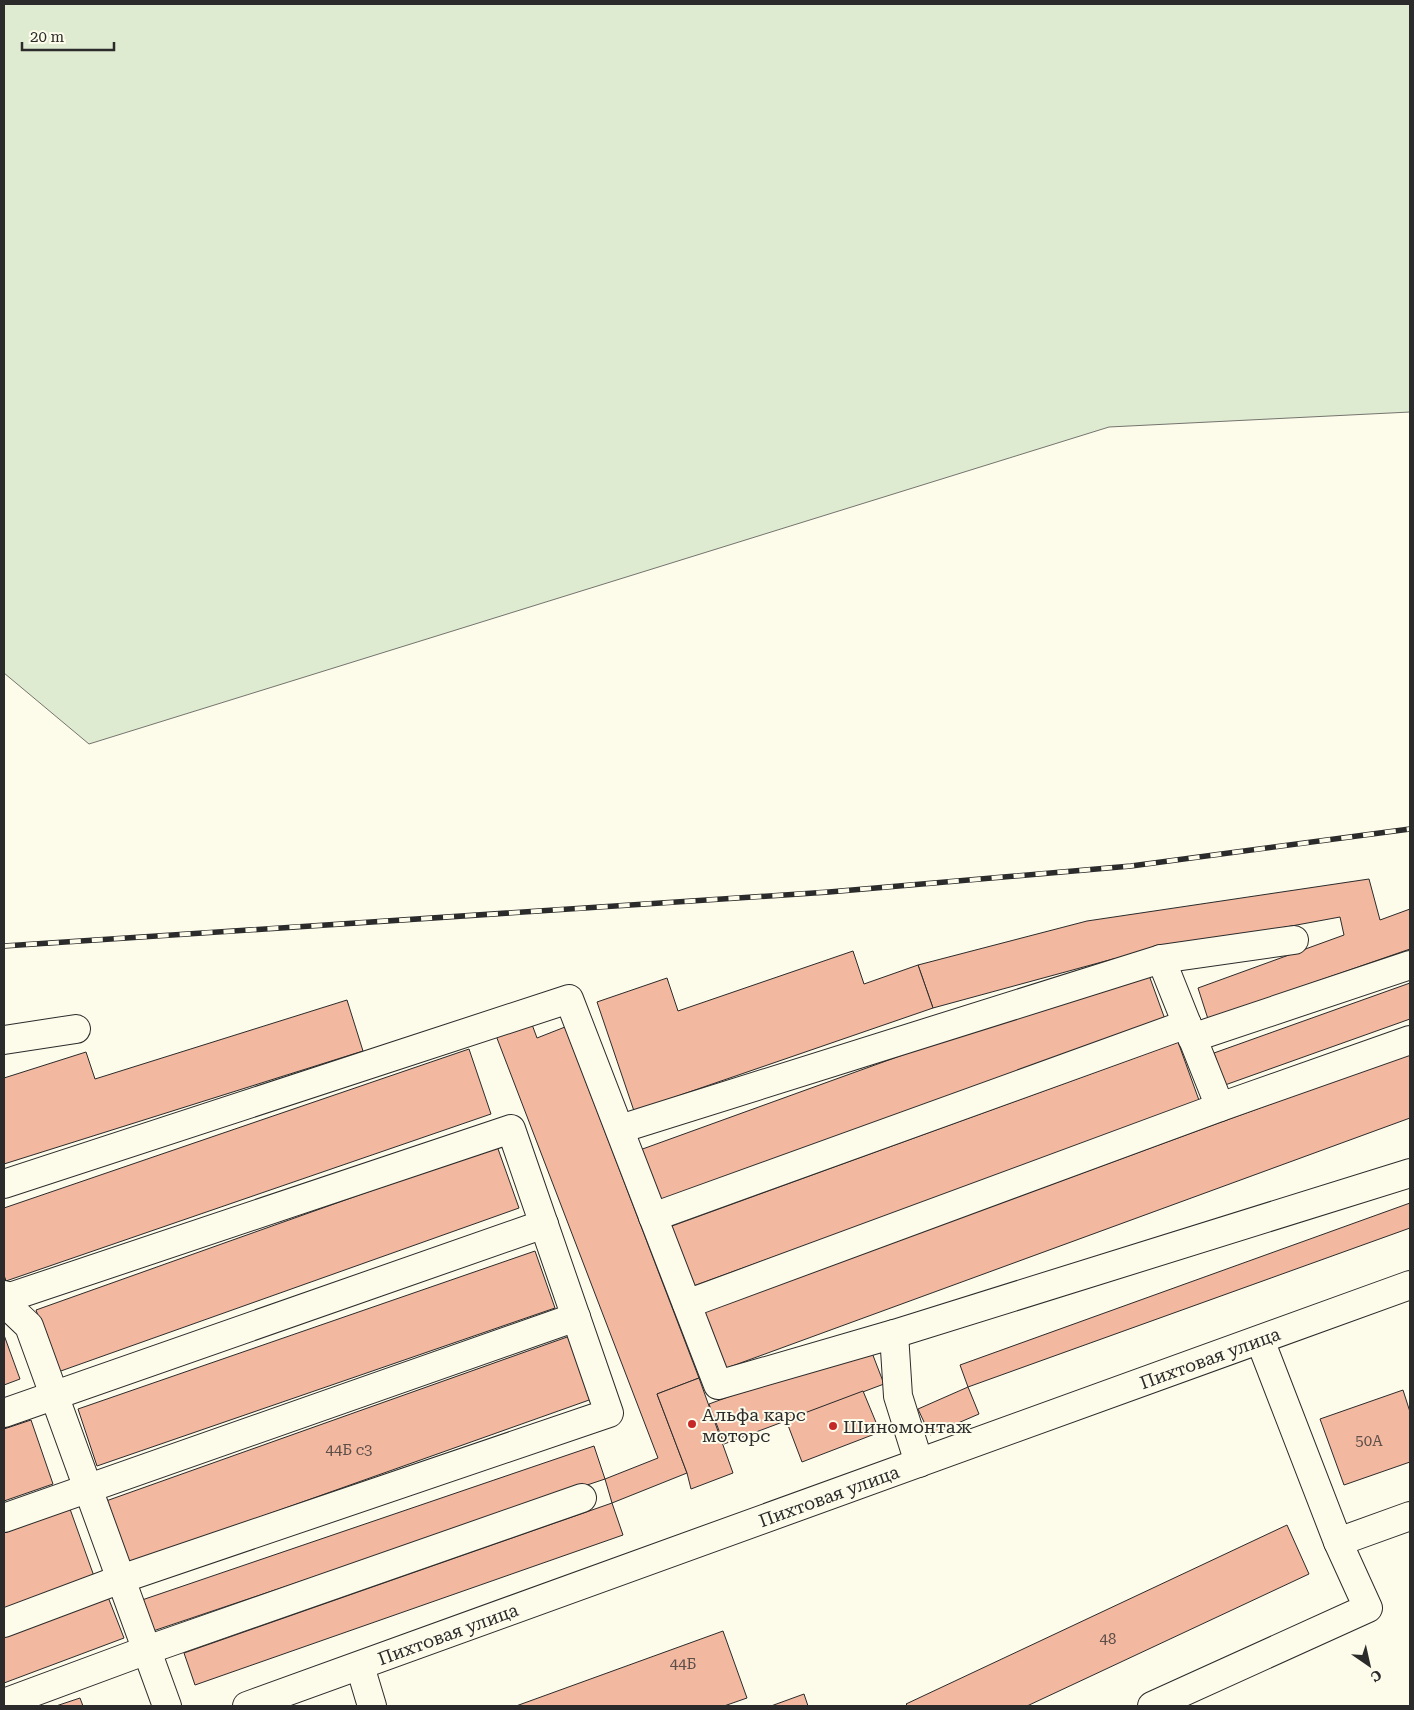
<svg xmlns="http://www.w3.org/2000/svg" width="1414" height="1710" viewBox="0 0 1414 1710" font-family="'Roboto Serif',serif">
  <rect width="100%" height="100%" fill="#fdfbea"/>
  <polygon fill="#deebd1" stroke="#74746e" points="4,4 1410,4 1410,412 1109,427 89,744 4,673"/>
  <g fill="#f2b8a0" stroke="#2b2b2b">
    <polygon points="1369,879 1380,920 1410,909 1410,949 1208,1019 1198,988 1344,935 1340,917 1113,959 933,1008 918,965 1087,921"/>
    <polygon points="853,951 864,984 918,965 933,1008 634,1111 597,1002 667,978 678,1011"/>
    <polygon points="1146,967 1166,1022 657,1205 637,1151"/>
    <polygon points="1410,983 1410,1019 1225,1085 1214,1053"/>
    <polygon points="347,1000 363,1051 4,1164 4,1078 86,1052 95,1079"/>
    <polygon points="530,1019 537,1038 565,1027 699,1378 657,1394 687,1473 612,1503 605,1479 658,1458 495,1033"/>
    <polygon points="1178,1042 1200,1103 682,1290 661,1230"/>
    <polygon points="469,1049 491,1114 6,1281 4,1275 4,1208"/>
    <polygon points="1410,1053 1410,1118 724,1369 703,1312"/>
    <polygon points="497,1146 519,1208 58,1372 36,1310"/>
    <polygon points="1410,1203 1410,1228 968,1387 960,1365"/>
    <polygon points="535,1251 555,1308 97,1466 78,1409"/>
    <polygon points="4,1335 20,1379 4,1385"/>
    <polygon points="570,1336 592,1399 128,1564 106,1501"/>
    <polygon points="869,1345 884,1384 724,1444 709,1404"/>
    <polygon points="699,1378 733,1473 691,1489 687,1473 657,1394"/>
    <polygon points="968,1387 979,1414 930,1435 918,1409"/>
    <polygon points="1403,1390 1410,1412 1410,1462 1344,1485 1320,1419"/>
    <polygon points="863,1391 880,1432 802,1462 786,1420"/>
    <polygon points="31,1420 53,1484 4,1501 4,1429"/>
    <polygon points="594,1446 605,1479 150,1632 139,1601"/>
    <polygon points="612,1503 623,1535 195,1685 184,1653"/>
    <polygon points="70,1509 95,1579 4,1612 4,1533"/>
    <polygon points="1287,1525 1309,1574 1027,1706 908,1706 906,1704"/>
    <polygon points="108,1597 124,1638 4,1683 4,1636"/>
    <polygon points="723,1631 747,1698 724,1706 516,1706"/>
    <polygon points="804,1694 808,1706 771,1706"/>
    <polygon points="80,1698 83,1706 56,1706"/>
  </g>
  <g fill="none" stroke-linecap="round" stroke-linejoin="round">
    <defs>
      <g id="minor">
        <polyline points="1161,959 1220,1107"/>
        <polyline points="1192,1038 1410,965"/>
        <polyline points="4,1040 76,1029"/>
        <polyline points="620,1129 1161,959 1294,940"/>
        <polyline points="4,1184 569,999 718,1385 894,1334 898,1396 919,1463"/>
        <polyline points="653,1217 1187,1024"/>
        <polyline points="4,1295 9,1307 29,1326 167,1706"/>
        <polyline points="4,1299 511,1129 609,1413 121,1579 4,1623"/>
        <polyline points="687,1304 1220,1107 1410,1040"/>
        <polyline points="894,1334 1410,1173"/>
        <polyline points="1260,1340 1338,1542 1410,1516"/>
        <polyline points="4,1413 544,1224"/>
        <polyline points="4,1518 576,1317"/>
        <polyline points="360,1666 372,1706"/>
        <polyline points="4,1703 147,1650 582,1498"/>
        <polyline points="247,1706 1410,1285"/>
        <polyline points="1152,1706 1368,1608 1338,1542"/>
      </g>
    </defs>
    <use href="#minor" stroke="#2b2b2b" stroke-width="30"/>
    <use href="#minor" stroke="#fdfbea" stroke-width="28"/>
    <defs>
      <polyline id="rail" points="4,946 829,892 1131,866 1410,829"/>
    </defs>
    <use href="#rail" stroke="#2b2b2b" stroke-width="5.5"/>
    <use href="#rail" stroke="#fdfbea" stroke-width="4" stroke-dasharray="11" stroke-linecap="butt"/>
  </g>
  <g fill="#c62828" stroke="#fdfbea" stroke-width="2">
    <circle cx="692" cy="1424" r="5"/>
    <circle cx="833" cy="1426" r="5"/>
  </g>
  <g text-anchor="middle" dominant-baseline="central" stroke-width="4" stroke-linejoin="round" paint-order="stroke">
    <g font-size="15" fill="#5d4e48">
      <text x="1369" y="1441">50А</text>
      <text x="349" y="1450">44Б с3</text>
      <text x="1108" y="1639">48</text>
      <text x="683" y="1664">44Б</text>
    </g>
    <g font-size="18" fill="#2b2b2b" stroke="#fdfbea">
      <text transform="translate(1210 1358) rotate(-20)">Пихтовая улица</text>
      <text transform="translate(829 1496) rotate(-20)">Пихтовая улица</text>
      <text transform="translate(448 1634) rotate(-20)">Пихтовая улица</text>
    </g>
    <g font-size="18" fill="#2b2b2b" stroke="#fdfbea" text-anchor="start">
      <text x="702" y="1414">Альфа карс<tspan x="702" dy="21">моторс</tspan></text>
      <text x="843" y="1426">Шиномонтаж</text>
    </g>
  </g>
  <rect width="1414" height="1710" fill="none" stroke="#2b2b2b" stroke-width="10"/>
  <g transform="translate(1369 1665) rotate(146)" stroke="#fdfbea" stroke-width="4" paint-order="stroke">
  <path d="M0-4L9 19L0 12L-9 19Z" fill="#2b2b2b"/>
  <text y="-8" font-size="14" font-weight="bold" text-anchor="middle" fill="#2b2b2b">С</text>
  </g>
  <path d="M22 42v8h92v-8" fill="none" stroke="#2b2b2b" stroke-width="2.5"/>
  <text x="30" y="42" font-size="15" fill="#2b2b2b" stroke="#fdfbea" stroke-width="4" paint-order="stroke">20 m</text>
</svg>
